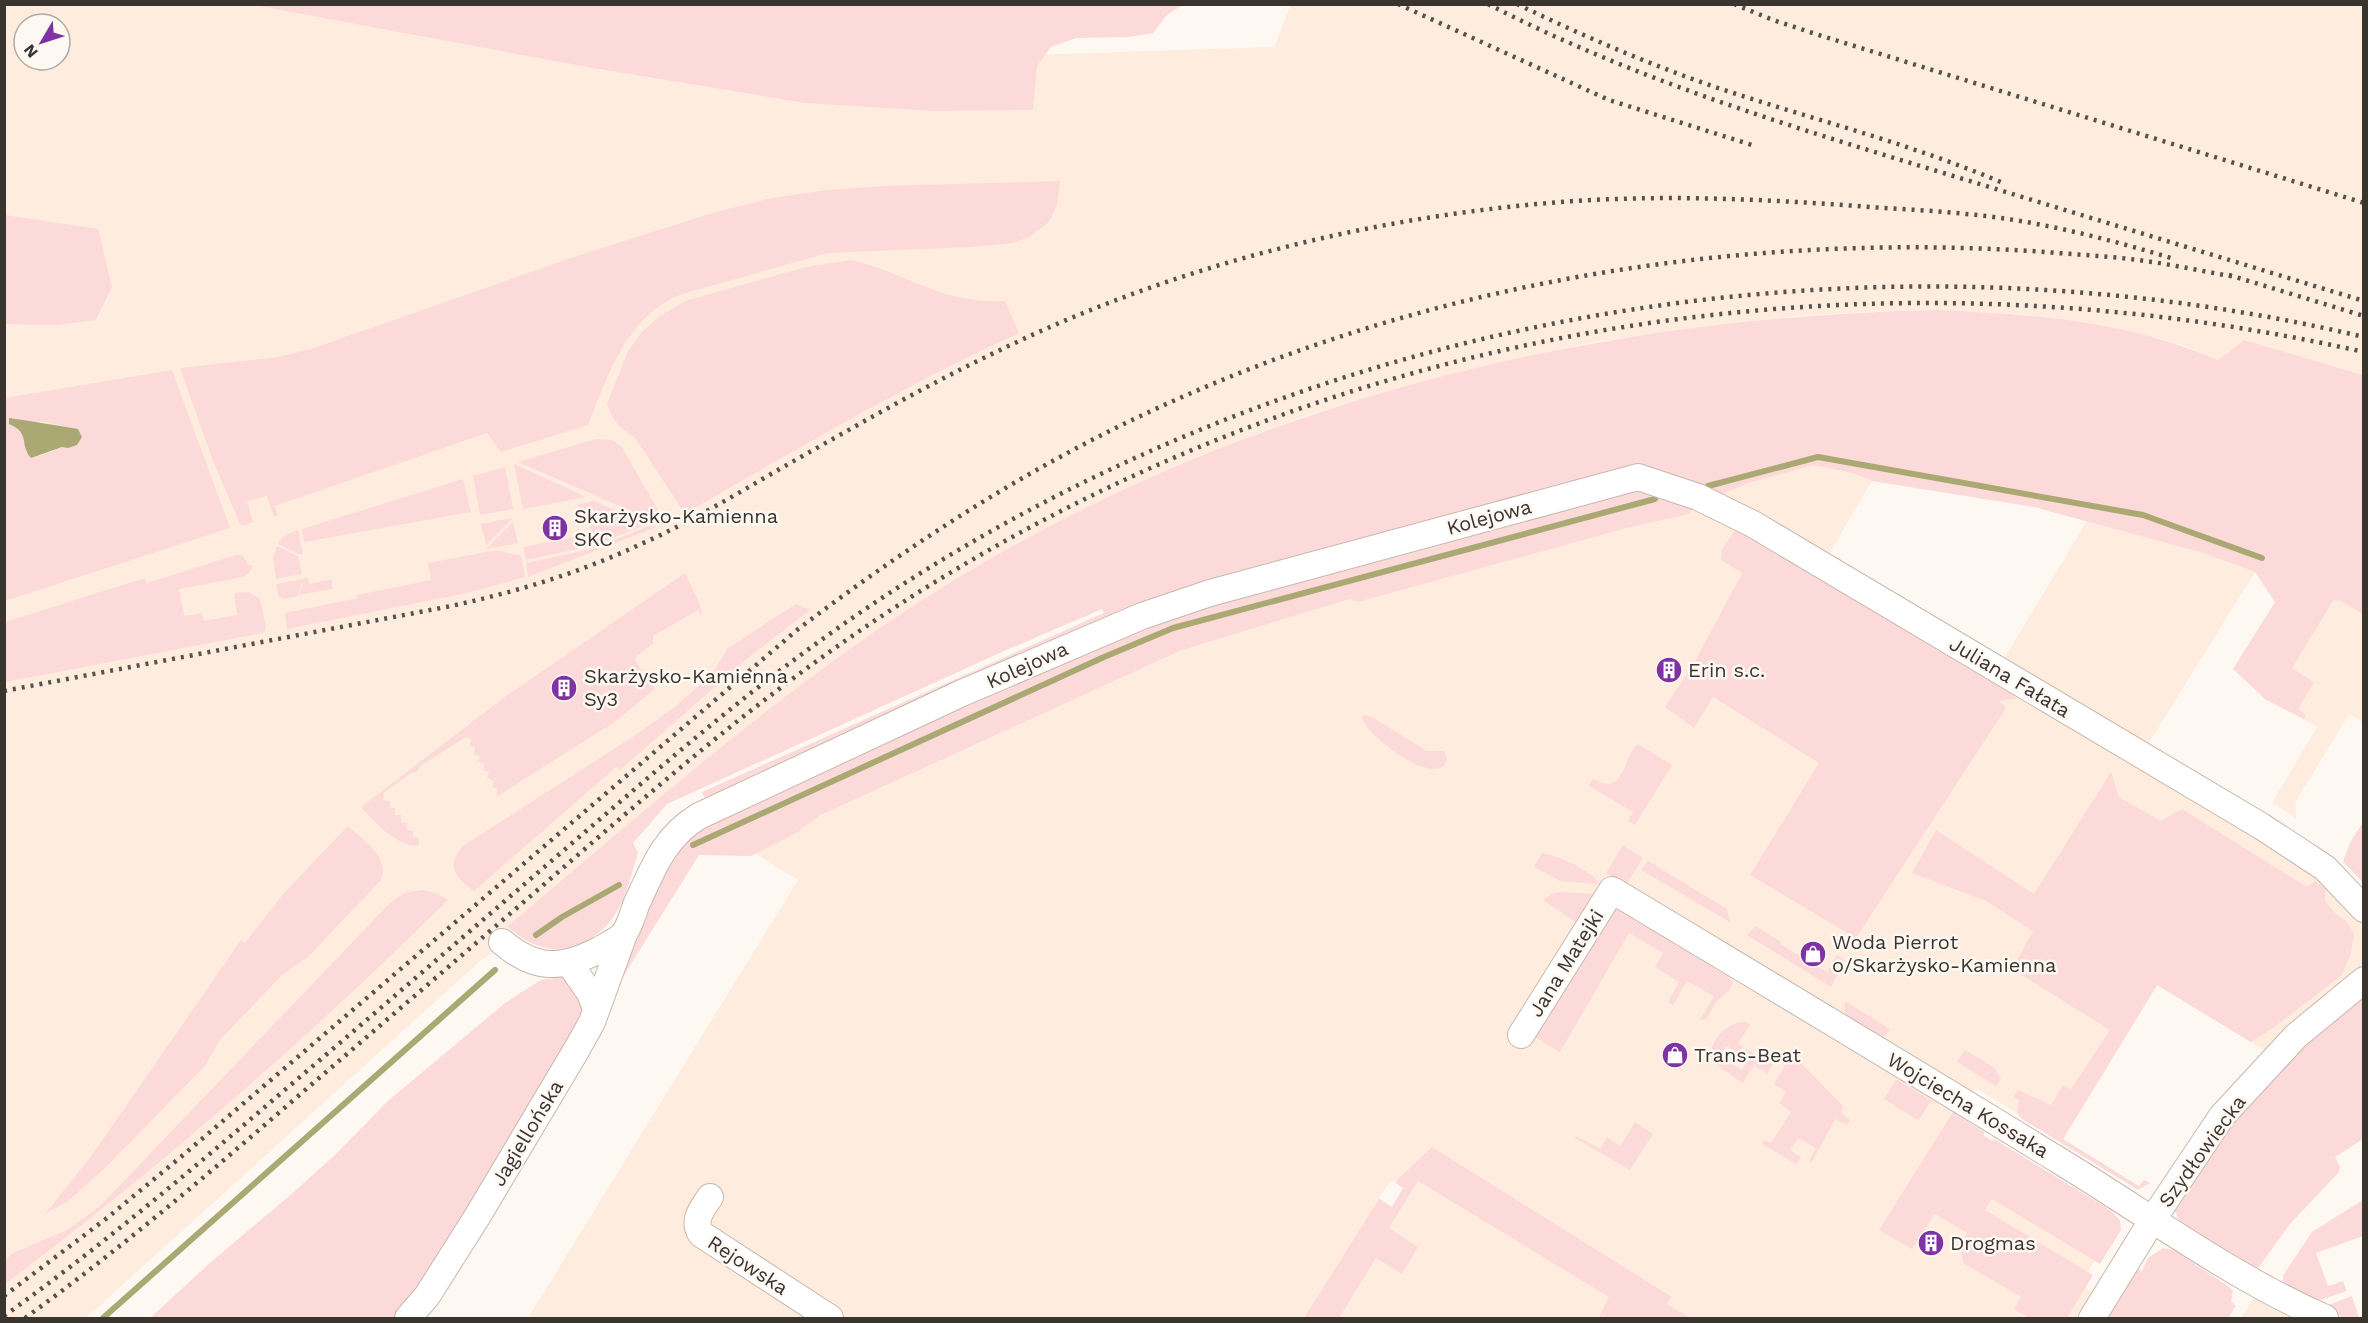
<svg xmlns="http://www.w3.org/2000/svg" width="2368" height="1323" viewBox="0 0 2368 1323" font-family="'Work Sans',sans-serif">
  <rect width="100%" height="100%" fill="#fef8f3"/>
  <g fill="#feedde" fill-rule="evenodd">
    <path d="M5 5H252L587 67 804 103 933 111 1032 110 1029 55 1274 47 1291 5H2363V375L2244 340 2218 360 2188 347 2154 337 2021 314 1938 310 1866 312 1795 316 1599 341 1455 373 1314 413 1254 435 667 804 633 843 507 935 488 956 480 961 86 1318H5ZM24 24H60V60H24Z"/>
    <polygon points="1812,465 1852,473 1872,481 1829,554 1749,508 1719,496 1746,484"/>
    <path d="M1695 506 2268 833 2363 913V978L2274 1056 2157 985 2063 1140 1975 1088 1956 1116 1984 1136 2103 1207 2113 1230 2080 1284 2096 1294 2081 1318H1691L1667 1304 1672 1297H1610L1597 1318H528L798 880 748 849 1182 650 1350 599 1358 602 1631 527 1689 514ZM1391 1180 1403 1188 1392 1207 1379 1198Z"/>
    <polygon points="2087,521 2203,553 2255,572 2148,744 2005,657"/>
    <polygon points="2336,582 2363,590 2363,722 2349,714 2295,803 2296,818 2272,803 2317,727 2265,699"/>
    <polygon points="2258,1291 2311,1318 2241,1318"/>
  </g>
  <g fill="#fcdada" fill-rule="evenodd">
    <polygon points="252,5 1182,4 1182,5 1167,15 1153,33 1129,37 1076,38 1051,47 1037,66 1033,110 933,111 804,103 587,67"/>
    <path d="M1060 181 1057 205 1049 222 1031 236 1013 243 970 247 828 253 679 295C625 319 609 374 588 425L501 452 487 433 275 506 278 515 274 517 267 496 247 501 253 522 241 526 213 461 180 368 278 357 311 349 574 257 706 215 767 199 826 190 886 186Z"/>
    <polygon points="5,215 98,229 112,287 96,320 57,325 5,324"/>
    <path d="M851 260C908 273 942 305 1005 301L1019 333C905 385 797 449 688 512L681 508 636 439 619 426 613 418 607 404 628 351 642 332 660 316 685 301 745 284 806 267Z"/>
    <path d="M1938 310C2034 314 2128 321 2218 360L2244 340 2363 375V614L2339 600 2333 601 2292 668 2314 682 2298 709 2306 715 2304 719 2265 699 2233 669 2275 602 2255 572 2203 553 2034 507 1872 481 1852 473 1813 465 1746 484 1716 497 1647 468 1208 585 707 804 702 792 1104 613 1102 609 1002 652 667 804 633 843 638 853C632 872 627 896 616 913 596 945 559 960 526 940 519 936 513 932 508 926 622 830 735 730 857 644 1172 421 1554 317 1938 310Z"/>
    <path d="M172 370 230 528 5 601V398ZM20 420 28 422H45L77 429 82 437 77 445 68 448 62 447 40 456 26 453 24 435 19 428Z"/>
    <polygon points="596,439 612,440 621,446 658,510 659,517 654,521 518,462"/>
    <polygon points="514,464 586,497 523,509"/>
    <polygon points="505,467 513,509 480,515 473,476"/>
    <polygon points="463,479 471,512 304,542 302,529"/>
    <polygon points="1647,488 1695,506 1689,514 1631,527 1358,602 1350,599 1182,650 819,816 796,833 751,856 699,855 614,991 647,898 686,834 861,747 1175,613"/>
    <polygon points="594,501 647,524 596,545 526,560 523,547 591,534 587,509 578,510 578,504"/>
    <polygon points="512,518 512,519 486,545 481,524"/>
    <polygon points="513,522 518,543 486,549"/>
    <polygon points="651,525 657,527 528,577 526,563 596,548"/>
    <polygon points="1737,526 2020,692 2015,699 1999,701 2006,708 1856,938 1750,875 1819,763 1713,697 1694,728 1665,707 1694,663 1742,573 1721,560 1722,550"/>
    <polygon points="298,530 303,554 298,554 278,544 283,536"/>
    <polygon points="277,546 298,556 302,574 276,579 273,558"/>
    <polygon points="497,550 521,556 525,577 467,593 287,629 285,613 358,598 357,595 431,580 428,563"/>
    <polygon points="236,555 242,555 249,565 253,565 249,573 243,577 179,589 184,616 202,613 204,621 237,615 234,593 249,592 260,599 266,628 263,633 5,682 5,622 145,578 147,583"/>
    <path d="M685 573 699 602 703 618 698 610 653 636V644L635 657 636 662 655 689 613 723 496 797 498 789 492 787 494 781 487 778 489 772 483 770 485 764 478 762 480 756 474 754 475 747 469 745 472 739 466 737 420 766 417 772 411 773 384 793 383 800 390 801V808H395V815H401V822L407 823V830L413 831V837L419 838V845C401 850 372 820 361 807L506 696Z"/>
    <polygon points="304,578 308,578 309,584 331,579 333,589 299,595"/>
    <polygon points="303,579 298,596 283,599 278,595 276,584"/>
    <path d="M796 604 810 610 749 657 620 770 616 767 474 891C454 877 444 863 466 844L634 736 676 706 712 674 728 648Z"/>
    <path d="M1365 715 1372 717 1427 751H1444C1446 756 1448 760 1445 764 1431 785 1364 734 1362 717Z"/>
    <path d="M1638 744 1672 765 1635 825 1628 821 1633 812 1589 786 1593 779C1625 799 1623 755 1638 744Z"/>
    <polygon points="2111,772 2119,797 2161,821 2182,809 2307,887 2315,881 2326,889 2325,901 2336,914 2346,921 2354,933 2351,953 2342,975 2273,1028 2251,1042 2157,985 2063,1139 2139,1186 2144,1180 2150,1183 2138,1190 2022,1119 2017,1113 2019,1100 2013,1097 2018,1090 2051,1105 2063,1085 2071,1089 2110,1030 2012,969 2033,931 1986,901 1912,873 1936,830 2034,894"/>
    <polygon points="2363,822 2363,882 2343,862 2350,843"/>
    <path d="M348 826C364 841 390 856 381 880L308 957 283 974 219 1041 205 1066 104 1169 68 1201 45 1214 92 1155 241 940 245 943 283 894Z"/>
    <polygon points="1623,845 1643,858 1626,885 1606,873"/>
    <path d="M1542 853C1559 856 1594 871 1602 887L1598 884 1560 881 1534 867Z"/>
    <polygon points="1648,861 1727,909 1730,922 1641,870"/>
    <path d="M422 890 436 893 448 900C309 1037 161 1167 5 1284V1261L11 1254 67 1230 99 1207 388 905 404 893Z"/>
    <polygon points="1559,892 1597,894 1578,924 1543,900 1551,894"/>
    <polygon points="1617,908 1729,977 1733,982 1729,991 1717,1001 1706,1019 1700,1020 1714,996 1687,981 1673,1005 1668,1002 1679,982 1655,967 1663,953 1629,933 1560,1052 1533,1036"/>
    <polygon points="1756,926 1781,942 1780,944 1827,972 1837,955 1845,960 1831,987 1747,935"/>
    <polygon points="563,977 579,985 585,1009 576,1038 403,1318 150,1318 211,1262 295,1191 337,1153 388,1101 505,1003 541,980"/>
    <polygon points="2363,993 2363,1139 2335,1157 2340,1167 2339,1172 2289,1225 2259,1267 2254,1269 2180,1223 2175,1211 2176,1200 2230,1122 2314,1033"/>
    <path d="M1845 1001 1890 1029 1885 1036C1875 1038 1857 1029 1849 1021 1844 1016 1844 1007 1845 1001Z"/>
    <path d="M1746 1022 1750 1025 1738 1043 1743 1046 1738 1053 1727 1046 1720 1056 1742 1070 1748 1060 1742 1055 1746 1049 1773 1065 1766 1075 1765 1072 1754 1065 1743 1083 1713 1063 1709 1056C1713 1038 1728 1021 1746 1022Z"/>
    <polygon points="1965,1050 1995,1068 2001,1079 1996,1086 1957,1062"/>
    <polygon points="1792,1054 1843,1106 1841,1113 1850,1120 1847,1125 1835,1119 1812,1162 1809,1161 1816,1148 1798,1138 1790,1150 1801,1157 1796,1164 1762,1144 1764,1140 1771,1143 1791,1112 1779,1103 1786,1092 1774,1084"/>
    <polygon points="1898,1080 1937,1104 1930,1102 1919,1120 1916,1119 1884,1099 1895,1081"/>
    <polygon points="1953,1112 1984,1132 1984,1136 1992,1141 1994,1139 2109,1209 2120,1220 2121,1230 2100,1264 1992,1199 1985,1210 2093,1275 2067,1318 2030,1318 2016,1311 2015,1307 2021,1297 1963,1263 1961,1243 1967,1233 1935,1214 1912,1249 1879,1230"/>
    <polygon points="1635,1122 1653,1134 1630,1170 1575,1138 1576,1136 1600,1149 1607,1137 1620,1146"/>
    <polygon points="1432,1147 1672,1297 1667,1304 1691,1318 1598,1318 1609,1297 1418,1181 1389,1228 1418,1247 1402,1274 1376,1258 1339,1318 1304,1318 1379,1199 1392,1207 1403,1188 1396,1183 1397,1180"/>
    <polygon points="2363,1200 2363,1236 2316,1253 2328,1286 2343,1281 2347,1291 2312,1303 2282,1285 2284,1274 2312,1232"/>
    <polygon points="2163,1248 2173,1250 2228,1286 2233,1291 2231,1302 2236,1306 2228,1318 2105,1318 2136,1268 2142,1271 2148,1258"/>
    <polygon points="2352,1296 2359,1318 2345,1318 2320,1308"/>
  </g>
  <path fill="#aaa873" d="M9 418C32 421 54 425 78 429L82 437 77 445 68 448 62 447 31 458C19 445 31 433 9 424Z"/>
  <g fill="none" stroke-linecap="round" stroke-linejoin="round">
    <g stroke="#aaa873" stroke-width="6">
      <polyline points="1708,486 1818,457 2143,515 2262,558"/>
      <polyline points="693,845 1104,657 1173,628 1655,499"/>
      <polyline points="536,935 562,917 619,885"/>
      <polyline points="103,1318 495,970"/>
    </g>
    <defs>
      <g id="minor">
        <path d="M502 942C535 970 561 970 599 950 606 946 617 941 623 935 629 928 633 914 636 905 653 869 663 838 699 816L962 693 1142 616 1210 593 1638 477 1698 497 1753 524 2261 826 2325 868 2364 909"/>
        <polyline points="569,963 590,993 596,1009"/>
        <path d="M1521 1035 1612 890C1763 981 1914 1071 2063 1163 2150 1216 2232 1277 2325 1318"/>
        <path d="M710 1197C702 1209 692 1220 701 1234L830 1318"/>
        <polyline points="408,1318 427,1296 477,1217 577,1049 592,1022 624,934"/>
        <polyline points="2092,1318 2153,1219 2222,1116 2296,1036 2364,980"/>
      </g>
    </defs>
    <use href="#minor" stroke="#c7b8ac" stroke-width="28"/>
    <use href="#minor" stroke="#fff" stroke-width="26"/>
    <g stroke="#57514c" stroke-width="4.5" stroke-dasharray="3 6" stroke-linecap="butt">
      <polyline points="1398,4 1609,100 1752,145"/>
      <path d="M1488 4C1635 80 1792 127 1950 175 2088 217 2226 259 2364 301"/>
      <path d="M1517 4C1585 37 1655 67 1727 91 1819 121 1914 145 2003 183"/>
      <polyline points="1734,4 1773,20 1822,36 2364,203"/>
      <polyline points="2229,275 2364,316"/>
      <path d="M4 691 441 608C510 594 577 574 641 544 691 522 738 493 785 466 854 427 923 387 994 353 1173 265 1375 215 1574 201 1668 195 1762 199 1857 206 1893 209 1930 210 1966 214 2035 220 2105 238 2171 258"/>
      <path d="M4 1296 107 1218 182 1156 797 630C901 551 1010 479 1128 422 1411 285 1732 230 2046 252 2079 255 2112 256 2145 261 2175 265 2206 272 2236 277"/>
      <path d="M4 1316C103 1245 195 1167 287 1088 380 1009 471 930 563 851 642 783 719 715 802 654 1245 325 1829 210 2364 337"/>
      <path d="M25 1318C122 1248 213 1170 304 1091 398 1010 493 929 587 847 651 792 715 737 783 686 1237 342 1810 227 2364 352"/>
    </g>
  </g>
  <defs>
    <symbol id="building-disc" viewBox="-11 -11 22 22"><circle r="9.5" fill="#7f32a3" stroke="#fef8f3"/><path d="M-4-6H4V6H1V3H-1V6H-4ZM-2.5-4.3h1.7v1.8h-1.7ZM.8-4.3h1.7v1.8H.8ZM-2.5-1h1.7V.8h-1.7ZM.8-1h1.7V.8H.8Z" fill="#fff"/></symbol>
    <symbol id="shop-disc" viewBox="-11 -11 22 22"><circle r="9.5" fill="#7f32a3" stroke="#fef8f3"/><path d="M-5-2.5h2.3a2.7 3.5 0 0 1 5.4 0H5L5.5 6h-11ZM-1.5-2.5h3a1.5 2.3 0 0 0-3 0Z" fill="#fff"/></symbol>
  </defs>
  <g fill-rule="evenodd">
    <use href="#building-disc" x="540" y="513" width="30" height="30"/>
    <use href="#building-disc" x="1654" y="655" width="30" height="30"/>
    <use href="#building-disc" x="549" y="673" width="30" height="30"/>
    <use href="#shop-disc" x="1798" y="939" width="30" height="30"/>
    <use href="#shop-disc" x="1660" y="1040" width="30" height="30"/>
    <use href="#building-disc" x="1916" y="1228" width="30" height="30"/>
  </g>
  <g text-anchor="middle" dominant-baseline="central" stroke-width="5" stroke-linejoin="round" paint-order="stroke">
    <g font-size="20" fill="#3a342f" stroke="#fef8f3" text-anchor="start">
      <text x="574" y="516">Skarżysko-Kamienna<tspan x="574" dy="23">SKC</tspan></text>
      <text x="1688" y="670">Erin s.c.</text>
      <text x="584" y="676">Skarżysko-Kamienna<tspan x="584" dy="23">Sy3</tspan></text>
      <text x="1832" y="942">Woda Pierrot<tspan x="1832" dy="23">o/Skarżysko-Kamienna</tspan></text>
      <text x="1694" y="1055">Trans-Beat</text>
      <text x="1950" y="1243">Drogmas</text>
    </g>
    <g font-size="20" fill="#3a342f" stroke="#fef8f3">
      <text transform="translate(1489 517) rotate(-15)">Kolejowa</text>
      <text transform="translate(1027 665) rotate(-24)">Kolejowa</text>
      <text transform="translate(2010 677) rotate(31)">Juliana Fałata</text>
      <text transform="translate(1566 963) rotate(-58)">Jana Matejki</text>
      <text transform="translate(1968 1105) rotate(31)">Wojciecha Kossaka</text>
      <text transform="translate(527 1133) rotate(-59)">Jagiellońska</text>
      <text transform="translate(2202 1151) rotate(-54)">Szydłowiecka</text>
      <text transform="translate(748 1265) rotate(33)">Rejowska</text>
    </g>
  </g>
  <rect width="2368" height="1323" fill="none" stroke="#3a342f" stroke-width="12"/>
  <g transform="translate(42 42) rotate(231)"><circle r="28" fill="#fef8f3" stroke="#b0aaa5" stroke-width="1.5"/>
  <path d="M0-4.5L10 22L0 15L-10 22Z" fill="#7f32a3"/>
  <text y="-9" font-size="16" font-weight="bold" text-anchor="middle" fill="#3a342f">N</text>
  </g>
</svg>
